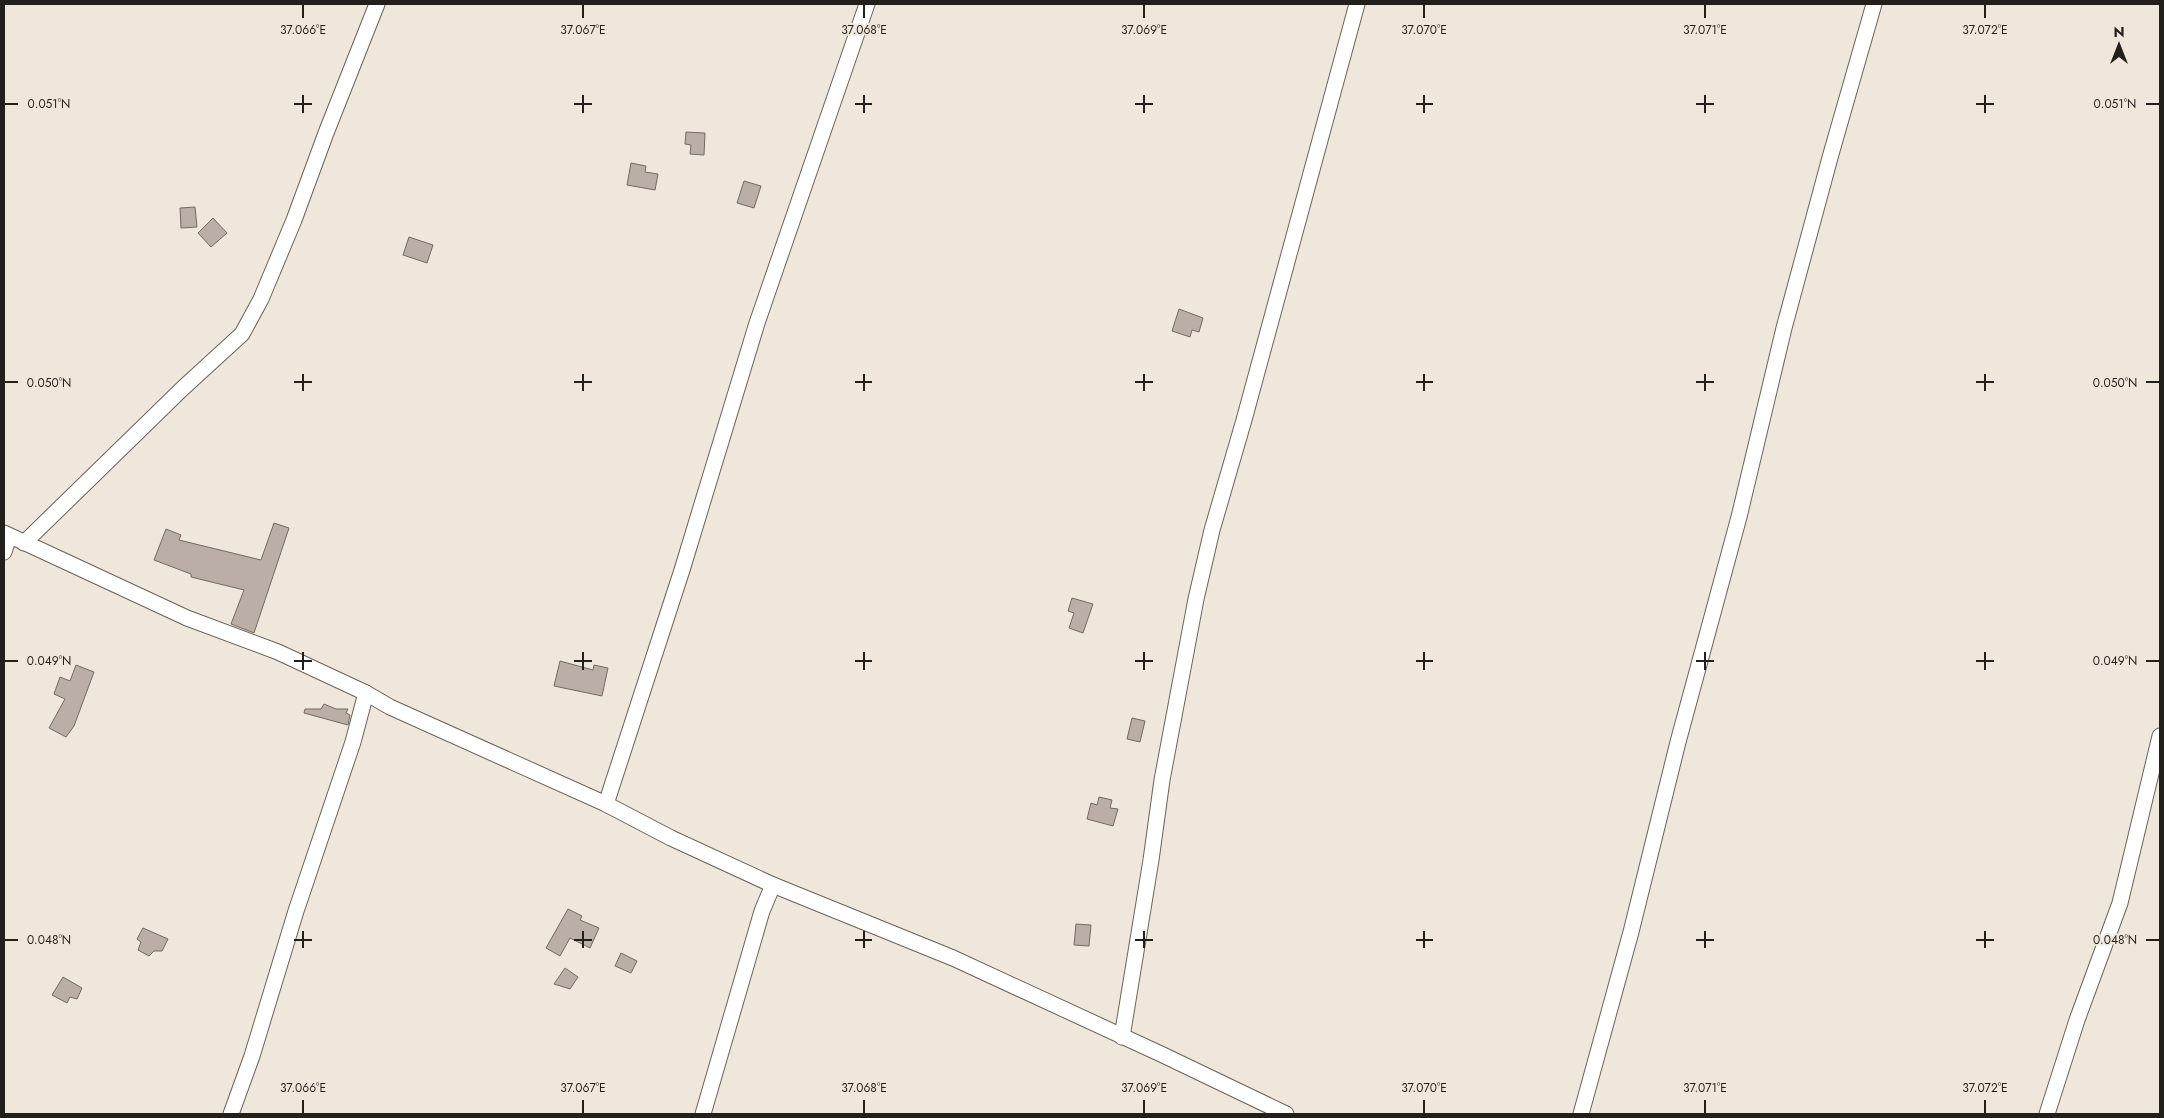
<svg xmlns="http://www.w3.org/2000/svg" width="2164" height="1118" viewBox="0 0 2164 1118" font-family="Jost,sans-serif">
  <rect width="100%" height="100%" fill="#f0e7dc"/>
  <g fill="#baaea6" stroke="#756a62">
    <polygon points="686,132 705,133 704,155 690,154 691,145 685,144"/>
    <polygon points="631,163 646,166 645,172 658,174 655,190 627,185"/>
    <polygon points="744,181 761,186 754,208 737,203"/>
    <polygon points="195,207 197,227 181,228 180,208"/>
    <polygon points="213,218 227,233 211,247 198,233"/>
    <polygon points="409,237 433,245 427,263 403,255"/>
    <polygon points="1179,309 1203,318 1199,332 1192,330 1190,337 1172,331"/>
    <polygon points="274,523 289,528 254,633 231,624 244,590 191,577 191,574 154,560 166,529 181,535 179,540 261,560"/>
    <polygon points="1072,598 1093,604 1083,633 1069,628 1074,613 1068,611"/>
    <polygon points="560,661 593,670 594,665 608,668 602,696 554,686"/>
    <polygon points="76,665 94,672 74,726 66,737 49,728 65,699 54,694 60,677 70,681"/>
    <polygon points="324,704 336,709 348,709 346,713 350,715 348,725 304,713 305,709 321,709"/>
    <polygon points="1132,718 1145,721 1140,742 1127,739"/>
    <polygon points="1099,797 1112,800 1110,808 1118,809 1113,826 1087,819 1091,803 1097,805"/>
    <polygon points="568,909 582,916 580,920 599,928 590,948 570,938 560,956 546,948"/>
    <polygon points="1076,924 1091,925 1089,946 1074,945"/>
    <polygon points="143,928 168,939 162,951 154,951 149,956 138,950 141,942 137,939"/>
    <polygon points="621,953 637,961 631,973 615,966"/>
    <polygon points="565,968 578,977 570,989 554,984"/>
    <polygon points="63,977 82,988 77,999 70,997 67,1003 52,995"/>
  </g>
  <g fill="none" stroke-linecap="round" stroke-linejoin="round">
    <defs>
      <g id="street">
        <polyline points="4,533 187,618 278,652 366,693 390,707 606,804 671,838 773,885 953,958 1163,1055 1286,1114"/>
        <polyline points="24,543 183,388 242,334 261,299 294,220 326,133 377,4"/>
        <polyline points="4,552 9,536"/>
        <polyline points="606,804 682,570 757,323 867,4"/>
        <polyline points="1122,1037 1151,860 1162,780 1196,599 1212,530 1244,420 1357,4"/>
        <polyline points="231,1114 252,1056 296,911 353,742 366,693"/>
        <polyline points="703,1114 762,911 773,885"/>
        <polyline points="1581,1114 1631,932 1678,742 1739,517 1784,328 1831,154 1874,4"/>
        <polyline points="2047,1114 2077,1020 2120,903 2160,736"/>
      </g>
    </defs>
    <use href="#street" stroke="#6a6258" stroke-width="17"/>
    <use href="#street" stroke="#fff" stroke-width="15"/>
  </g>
  <path fill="none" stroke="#231f1b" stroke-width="2" d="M303 5V18M583 5V18M864 5V18M1144 5V18M1424 5V18M1705 5V18M1985 5V18M303 95V113M583 95V113M864 95V113M1144 95V113M1424 95V113M1705 95V113M1985 95V113M5 104H18M294 104H312M574 104H592M855 104H872M1135 104H1153M1416 104H1433M1696 104H1714M1976 104H1994M2146 104H2159M303 374V391M583 374V391M864 374V391M1144 374V391M1424 374V391M1705 374V391M1985 374V391M5 382H18M294 382H312M574 382H592M855 382H872M1135 382H1153M1416 382H1433M1696 382H1714M1976 382H1994M2146 382H2159M303 652V670M583 652V670M864 652V670M1144 652V670M1424 652V670M1705 652V670M1985 652V670M5 661H18M294 661H312M574 661H592M855 661H872M1135 661H1153M1416 661H1433M1696 661H1714M1976 661H1994M2146 661H2159M303 931V948M583 931V948M864 931V948M1144 931V948M1424 931V948M1705 931V948M1985 931V948M5 940H18M294 940H312M574 940H592M855 940H872M1135 940H1153M1416 940H1433M1696 940H1714M1976 940H1994M2146 940H2159M303 1100V1113M583 1100V1113M864 1100V1113M1144 1100V1113M1424 1100V1113M1705 1100V1113M1985 1100V1113"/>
  <g font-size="12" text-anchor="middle" fill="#231f1b" stroke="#f0e7dc" stroke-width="4" stroke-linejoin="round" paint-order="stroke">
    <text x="303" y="34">37.066°E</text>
    <text x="583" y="34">37.067°E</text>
    <text x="864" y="34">37.068°E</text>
    <text x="1144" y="34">37.069°E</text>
    <text x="1424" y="34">37.070°E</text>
    <text x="1705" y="34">37.071°E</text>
    <text x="1985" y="34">37.072°E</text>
    <text x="49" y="108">0.051°N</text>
    <text x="2115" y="108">0.051°N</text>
    <text x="49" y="387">0.050°N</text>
    <text x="2115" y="387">0.050°N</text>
    <text x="49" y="665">0.049°N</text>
    <text x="2115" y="665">0.049°N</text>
    <text x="49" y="944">0.048°N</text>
    <text x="2115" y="944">0.048°N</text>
    <text x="303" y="1092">37.066°E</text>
    <text x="583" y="1092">37.067°E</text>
    <text x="864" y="1092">37.068°E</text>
    <text x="1144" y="1092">37.069°E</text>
    <text x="1424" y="1092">37.070°E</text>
    <text x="1705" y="1092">37.071°E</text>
    <text x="1985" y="1092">37.072°E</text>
  </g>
  <rect width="2164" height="1118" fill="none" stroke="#231f1b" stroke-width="10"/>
  <g transform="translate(2119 45)" stroke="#f0e7dc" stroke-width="4" paint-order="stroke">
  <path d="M0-4L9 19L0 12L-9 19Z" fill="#231f1b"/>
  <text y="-8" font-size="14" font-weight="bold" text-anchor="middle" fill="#231f1b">N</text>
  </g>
</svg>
